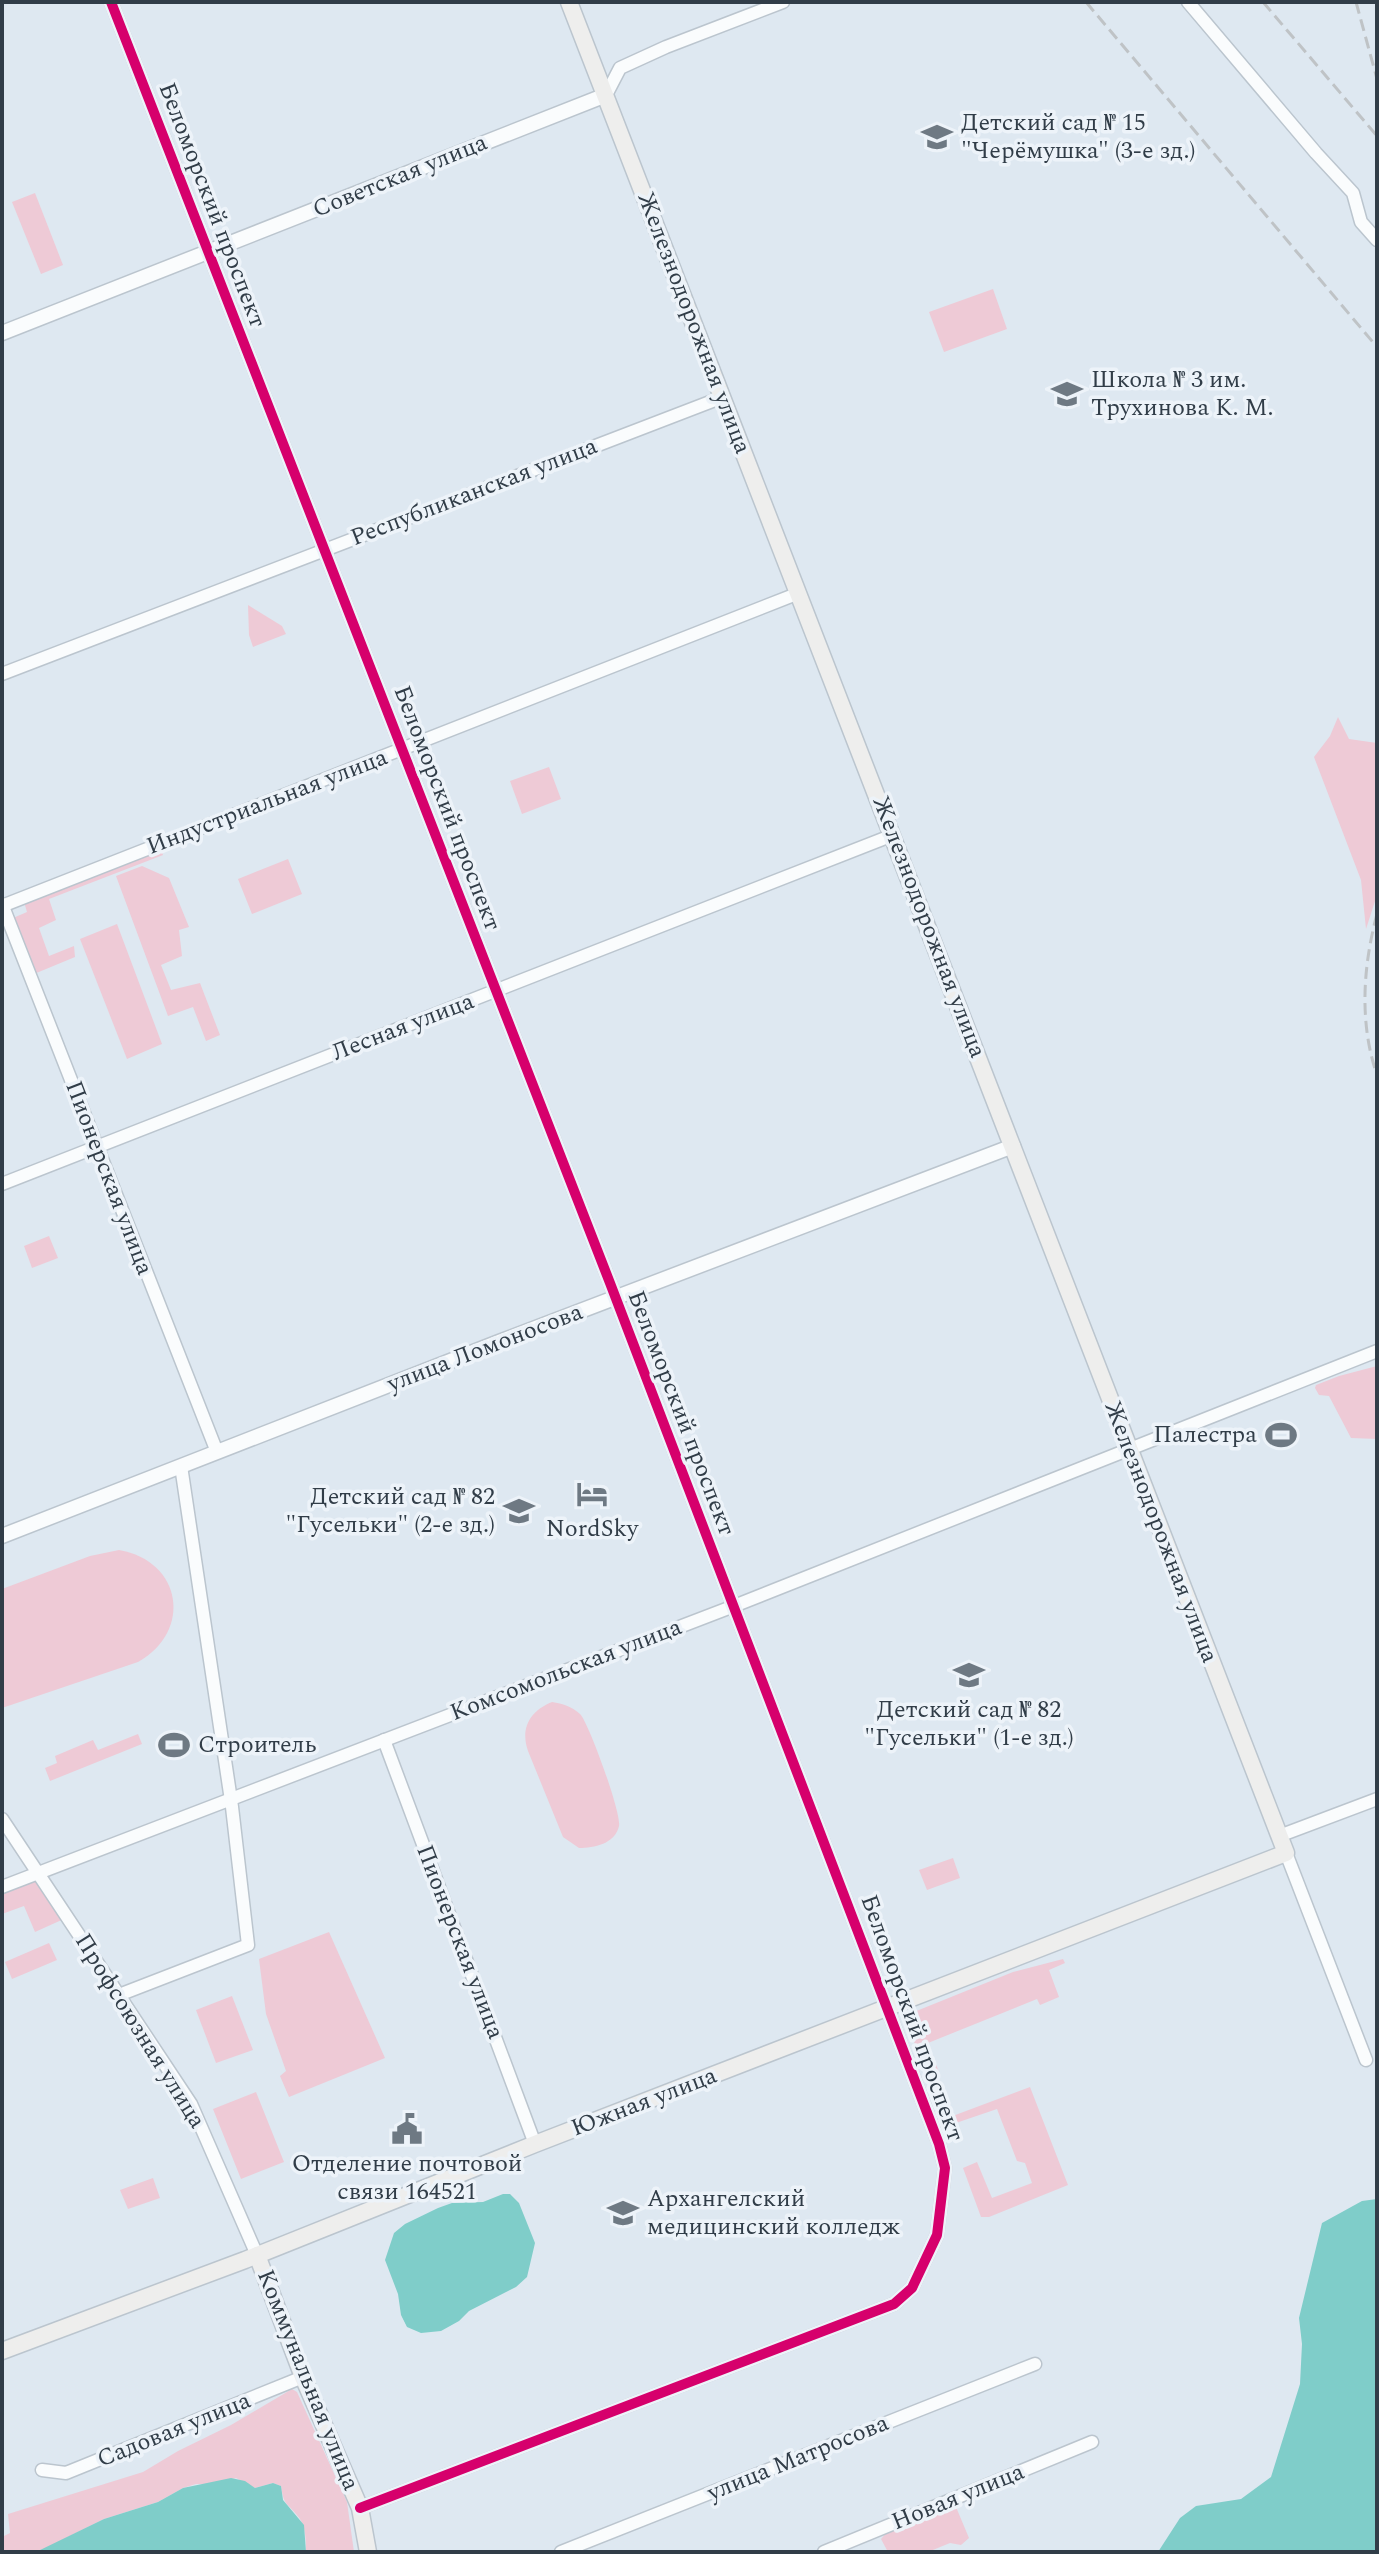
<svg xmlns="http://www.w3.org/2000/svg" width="1379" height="2554" viewBox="0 0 1379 2554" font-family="Spectral,serif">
  <rect width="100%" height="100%" fill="#dee8f1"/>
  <g fill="#eecad6">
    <polygon points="35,193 63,265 41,274 12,202"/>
    <polygon points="993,289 1007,329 944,352 929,312"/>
    <polygon points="248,605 282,626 286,634 253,647 249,635"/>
    <polygon points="1338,717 1349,739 1377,743 1377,895 1366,929 1361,880 1314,757 1330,736"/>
    <polygon points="549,767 561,799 522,814 510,781"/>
    <polygon points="161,849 163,855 49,899 56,920 39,928 49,956 74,946 75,957 34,974 13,918 27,912 24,902"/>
    <polygon points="288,859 302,894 252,914 238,879"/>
    <polygon points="142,866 169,878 189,927 179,930 182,956 161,965 171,990 200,983 220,1035 206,1041 193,1007 168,1016 116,876"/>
    <polygon points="117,924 162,1044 127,1059 80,939"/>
    <polygon points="49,1236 58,1258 32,1268 24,1246"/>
    <polygon points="1377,1366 1377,1439 1351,1438 1329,1396 1319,1395 1315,1388 1316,1385 1339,1376"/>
    <path d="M119 1550C182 1561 193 1631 138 1662L2 1708V1589L90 1556Z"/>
    <path d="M552 1702C563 1704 571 1706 580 1714 588 1721 622 1814 619 1826 615 1844 594 1848 579 1848L563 1837 528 1751C520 1728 530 1711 552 1702Z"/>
    <polygon points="138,1734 142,1744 50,1781 45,1768 57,1763 55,1756 93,1740 98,1750"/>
    <polygon points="953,1858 960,1878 927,1890 919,1870"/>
    <polygon points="36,1878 66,1918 35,1932 24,1906 2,1914 2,1891"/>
    <polygon points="329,1932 385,2058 289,2097 280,2076 286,2071 266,2014 259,1959"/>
    <polygon points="49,1943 57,1960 12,1979 5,1962"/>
    <polygon points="1063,1959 1065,1963 1049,1970 1059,1997 1040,2005 1037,1999 928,2043 940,2075 929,2080 904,2016 1013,1972"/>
    <polygon points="232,1996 253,2050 216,2063 196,2010"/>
    <polygon points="1030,2087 1068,2185 989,2217 981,2217 963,2168 977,2162 992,2198 1032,2183 1025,2163 1017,2161 997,2109 953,2124 950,2117"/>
    <polygon points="256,2092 284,2162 241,2179 213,2109"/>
    <polygon points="153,2178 160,2198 128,2209 120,2190"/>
    <path d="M292 2389 297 2392 347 2502 354 2552H306C306 2541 306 2529 300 2519 289 2503 284 2508 281 2486L273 2483 255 2488 236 2478 209 2484H196L183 2488 158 2502 104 2519 42 2550 2 2552V2537L10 2533 8 2514 143 2472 178 2451 231 2425Z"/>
    <polygon points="956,2507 969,2538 961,2545 950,2543 928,2552 888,2552 881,2539 888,2531"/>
  </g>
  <g fill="#7fcdc9">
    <polygon points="503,2194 510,2194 519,2203 535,2243 527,2277 516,2287 469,2311 459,2321 441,2331 421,2333 407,2327 401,2315 398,2294 385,2260 394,2233 405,2224 438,2208 452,2203 483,2202"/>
    <polygon points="1377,2199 1377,2552 1158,2552 1180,2518 1196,2506 1241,2499 1271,2477 1300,2384 1302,2344 1299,2318 1322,2223 1362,2201"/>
    <polygon points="231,2478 245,2481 255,2488 273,2483 281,2486 283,2500 304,2525 306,2552 36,2552 104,2519 158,2502 183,2488"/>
  </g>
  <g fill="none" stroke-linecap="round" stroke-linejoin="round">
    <defs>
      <g id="minor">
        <polyline points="111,2 610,1283 939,2144 945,2168 937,2235 912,2288 894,2304 360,2508"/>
        <polyline points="1188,2 1316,153 1353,193 1361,222 1377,240"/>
        <polyline points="606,95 620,68 666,47 783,2"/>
        <polyline points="2,674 723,397"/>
        <polyline points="2,904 217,1452"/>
        <polyline points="2,906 799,593"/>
        <polyline points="2,1184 893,835"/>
        <polyline points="384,1740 535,2144"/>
        <polyline points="2,1819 191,2104 257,2255"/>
        <polyline points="1279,1836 1377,1799"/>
        <polyline points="1286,1853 1366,2060"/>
        <polyline points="2,1887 734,1606 1377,1351"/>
        <polyline points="124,1993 248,1945 232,1807 181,1466"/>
        <polyline points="42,2470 66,2473 303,2377"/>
        <polyline points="561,2552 1035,2364"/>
        <polyline points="824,2552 1092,2442"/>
      </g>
      <g id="tertiary">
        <polyline points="2,333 606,95"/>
        <polyline points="2,1536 499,1342 1013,1146"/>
      </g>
      <g id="secondary">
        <polyline points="257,2255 303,2377 360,2508 368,2552"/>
        <polyline points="2,2351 245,2260 535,2144 1286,1853 569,2"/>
      </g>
    </defs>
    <use href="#minor" stroke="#bbc5ce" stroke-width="15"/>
    <use href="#tertiary" stroke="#bbc5ce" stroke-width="17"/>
    <use href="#secondary" stroke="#bbc5ce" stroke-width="19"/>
    <use href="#minor" stroke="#fafcfd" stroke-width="12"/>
    <use href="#tertiary" stroke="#fafcfd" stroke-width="14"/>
    <use href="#secondary" stroke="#eeeeed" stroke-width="16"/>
    <g stroke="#bfc3c6" stroke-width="3" stroke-dasharray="12 6" stroke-linecap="butt">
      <polyline points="1086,2 1377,347"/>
      <polyline points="1263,2 1377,136"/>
      <polyline points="1356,2 1377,79"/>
      <path d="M1377 914C1363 966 1359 1023 1377 1075"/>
    </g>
    <defs>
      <polyline id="cycleway" points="111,2 610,1283 939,2144 945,2168 937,2235 912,2288 894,2304 360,2508"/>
    </defs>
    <use href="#cycleway" stroke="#edf3f9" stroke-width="15"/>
    <use href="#cycleway" stroke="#d6006c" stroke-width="10"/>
  </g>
  <defs>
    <symbol id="school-bare" viewBox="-9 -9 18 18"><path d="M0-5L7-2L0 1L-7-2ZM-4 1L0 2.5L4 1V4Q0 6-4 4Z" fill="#6e7983" stroke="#edf3f9" stroke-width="2.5" paint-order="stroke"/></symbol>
    <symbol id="stadium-bare" viewBox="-9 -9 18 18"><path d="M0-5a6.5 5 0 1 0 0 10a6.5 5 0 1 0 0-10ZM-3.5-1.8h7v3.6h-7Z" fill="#6e7983" stroke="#edf3f9" stroke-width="2.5" paint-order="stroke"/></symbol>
    <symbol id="hotel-bare" viewBox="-9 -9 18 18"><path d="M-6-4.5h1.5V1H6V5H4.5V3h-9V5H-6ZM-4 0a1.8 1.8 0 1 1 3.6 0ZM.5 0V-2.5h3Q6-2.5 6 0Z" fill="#6e7983" stroke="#edf3f9" stroke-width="2.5" paint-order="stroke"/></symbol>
    <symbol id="civic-bare" viewBox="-9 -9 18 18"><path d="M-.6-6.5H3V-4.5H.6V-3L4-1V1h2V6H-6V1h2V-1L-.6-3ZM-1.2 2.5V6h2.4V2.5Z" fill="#6e7983" stroke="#edf3f9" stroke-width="2.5" paint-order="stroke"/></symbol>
    <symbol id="university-bare" viewBox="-9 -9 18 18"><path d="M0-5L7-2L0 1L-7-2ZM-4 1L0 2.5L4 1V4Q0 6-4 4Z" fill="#6e7983" stroke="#edf3f9" stroke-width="2.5" paint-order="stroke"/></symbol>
  </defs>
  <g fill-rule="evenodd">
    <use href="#school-bare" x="915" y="115" width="44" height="44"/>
    <use href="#school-bare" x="1045" y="372" width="44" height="44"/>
    <use href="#stadium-bare" x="1259" y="1413" width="44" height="44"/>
    <use href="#hotel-bare" x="570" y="1472" width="44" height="44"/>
    <use href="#school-bare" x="497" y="1489" width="44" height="44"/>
    <use href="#school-bare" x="947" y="1653" width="44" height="44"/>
    <use href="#stadium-bare" x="152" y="1723" width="44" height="44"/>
    <use href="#civic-bare" x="385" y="2107" width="44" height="44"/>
    <use href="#university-bare" x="601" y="2191" width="44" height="44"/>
  </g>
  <g text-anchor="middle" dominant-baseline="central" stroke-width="7" stroke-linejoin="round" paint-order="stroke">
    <g font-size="24" fill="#313d48" stroke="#edf3f9" text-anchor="start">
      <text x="961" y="123">Детский сад № 15<tspan x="961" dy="28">"Черёмушка" (3-е зд.)</tspan></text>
      <text x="1091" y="380">Школа № 3 им.<tspan x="1091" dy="28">Трухинова К. М.</tspan></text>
      <text x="1257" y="1435" text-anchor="end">Палестра</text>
      <text x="495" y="1497" text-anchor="end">Детский сад № 82<tspan x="495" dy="28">"Гусельки" (2-е зд.)</tspan></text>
      <text x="592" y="1529" text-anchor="middle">NordSky</text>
      <text x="969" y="1710" text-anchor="middle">Детский сад № 82<tspan x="969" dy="28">"Гусельки" (1-е зд.)</tspan></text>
      <text x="198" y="1745">Строитель</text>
      <text x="407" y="2164" text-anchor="middle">Отделение почтовой<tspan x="407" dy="28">связи 164521</tspan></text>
      <text x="647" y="2199">Архангелский<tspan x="647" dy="28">медицинский колледж</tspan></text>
    </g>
    <g font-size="24" fill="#313d48" stroke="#edf3f9">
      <text transform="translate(400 176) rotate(-22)">Советская улица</text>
      <text transform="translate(212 205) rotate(69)">Беломорский проспект</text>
      <text transform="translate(694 323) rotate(69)">Железнодорожная улица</text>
      <text transform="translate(474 492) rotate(-21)">Республиканская улица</text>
      <text transform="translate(267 802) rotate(-21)">Индустриальная улица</text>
      <text transform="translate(447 808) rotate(69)">Беломорский проспект</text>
      <text transform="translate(929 927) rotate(69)">Железнодорожная улица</text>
      <text transform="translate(403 1027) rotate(-21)">Лесная улица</text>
      <text transform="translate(109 1178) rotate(69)">Пионерская улица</text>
      <text transform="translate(485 1348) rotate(-21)">улица Ломоносова</text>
      <text transform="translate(681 1413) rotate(69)">Беломорский проспект</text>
      <text transform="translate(1161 1532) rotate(69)">Железнодорожная улица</text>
      <text transform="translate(566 1670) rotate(-21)">Комсомольская улица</text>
      <text transform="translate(460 1942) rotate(69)">Пионерская улица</text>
      <text transform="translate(912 2018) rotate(70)">Беломорский проспект</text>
      <text transform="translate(140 2031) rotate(58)">Профсоюзная улица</text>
      <text transform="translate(644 2102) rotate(-21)">Южная улица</text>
      <text transform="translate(308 2380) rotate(68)">Коммунальная улица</text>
      <text transform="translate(174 2430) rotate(-22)">Садовая улица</text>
      <text transform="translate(798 2458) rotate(-22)">улица Матросова</text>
      <text transform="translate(958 2497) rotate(-22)">Новая улица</text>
    </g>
  </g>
  <rect width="1379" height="2554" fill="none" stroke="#313d48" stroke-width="8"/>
</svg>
